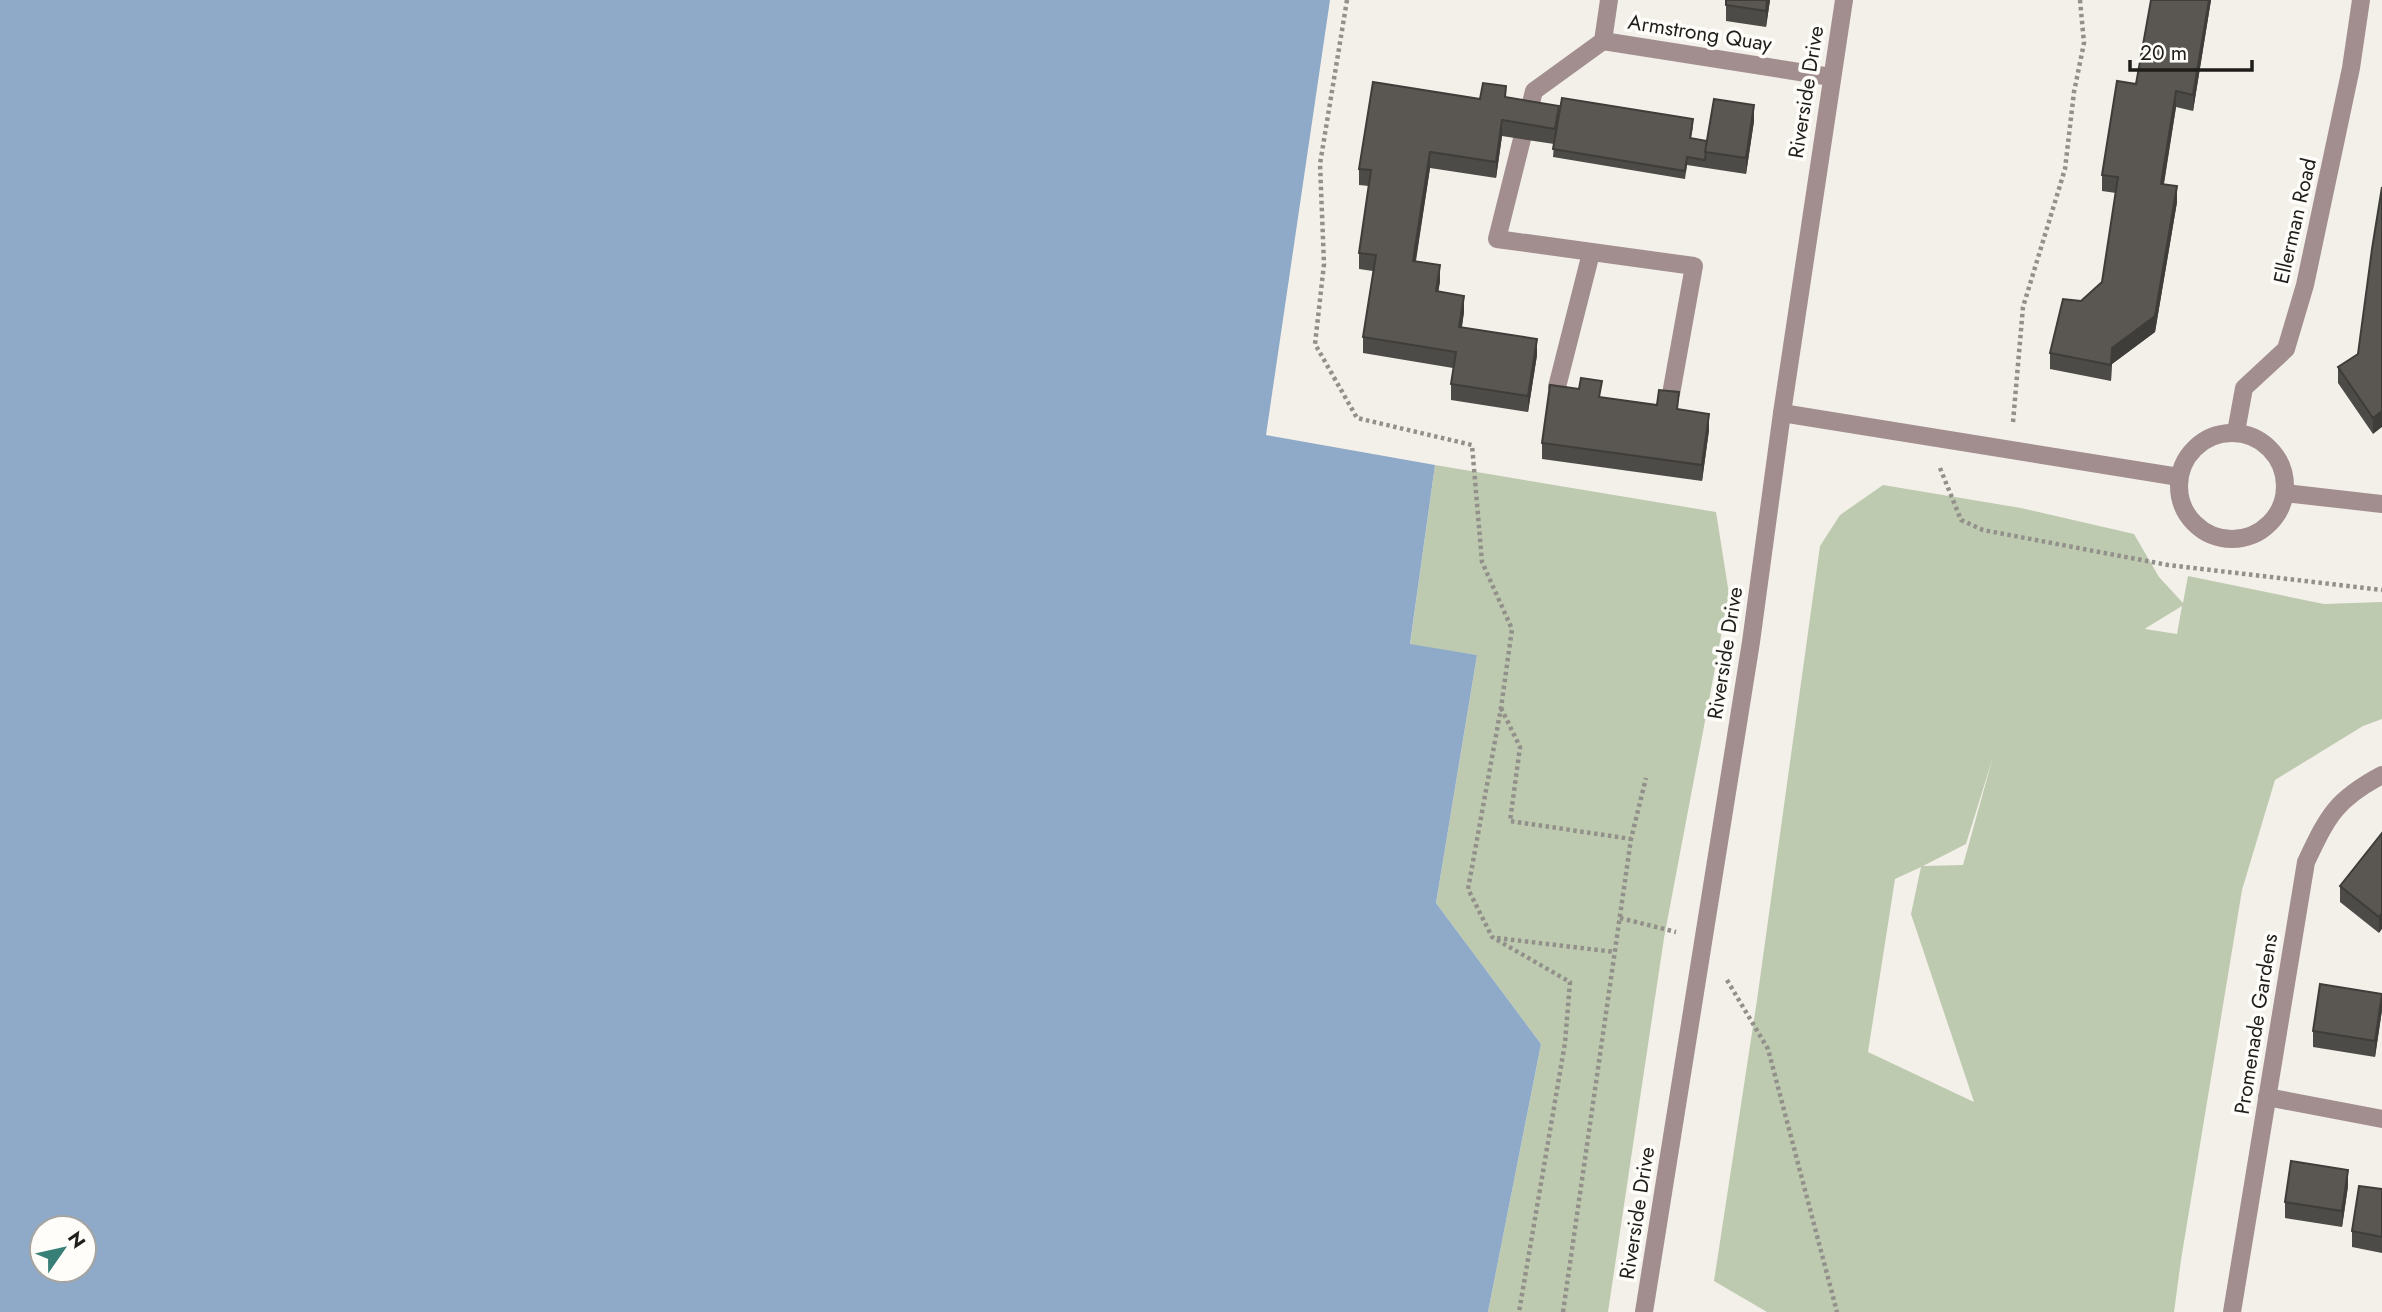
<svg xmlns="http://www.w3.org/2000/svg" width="2382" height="1312" viewBox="0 0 2382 1312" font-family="Jost,sans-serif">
  <rect width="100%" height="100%" fill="#f3f0e9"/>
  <g fill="#becaaf" fill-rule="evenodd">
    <polygon points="1435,465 1716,512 1729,594 1664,938 1608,1312 1488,1312 1541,1044 1436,903 1477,655 1410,645"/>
    <path d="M1883 485 2021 508 2134 534 2159 577 2183 603 2188 576 2324 604 2382 602V719L2363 726 2275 780 2242 890 2181 1260 2174 1312H1767L1714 1281 1757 1000 1820 546 1840 515ZM2182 606 2177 634 2145 629 2146 628ZM1993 757 1963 865 1923 866 1966 844ZM1921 867 1911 914 1974 1102 1868 1052 1895 879Z"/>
  </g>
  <path fill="#8eaac8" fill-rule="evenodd" d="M0 0H1330L1266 435 1435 465 1410 644 1477 655 1436 903 1541 1044 1488 1312H0ZM42 1228H84V1270H42Z"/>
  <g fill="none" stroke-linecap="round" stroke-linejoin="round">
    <g stroke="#92908b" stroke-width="4.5" stroke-dasharray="3.5 3.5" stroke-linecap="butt">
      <polyline points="1347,0 1320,164 1324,264 1315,344 1357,418 1472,445 1482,562 1512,629 1501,708 1468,889 1492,937 1570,982 1565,1043 1519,1312"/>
      <polyline points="2013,422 2023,307 2065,169 2074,92 2084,43 2080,0"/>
      <polyline points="1940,468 1961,520 1983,530 2168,565 2382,590"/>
      <polyline points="1501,708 1520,747 1510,821 1631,839"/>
      <polyline points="1620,918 1676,932"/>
      <polyline points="1497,938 1615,952"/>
      <polyline points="1727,980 1768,1049 1837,1312"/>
      <polyline points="1563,1312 1631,839 1646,778"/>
    </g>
    <g stroke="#a28e8e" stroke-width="18">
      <polyline points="1603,41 1609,0"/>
      <polyline points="1557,387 1591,253"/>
      <polyline points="1671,394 1694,266 1497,239 1534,91 1603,41 1831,77"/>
      <polyline points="1782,413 2179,477"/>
      <polyline points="2236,432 2244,388 2286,349 2305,285 2351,68 2361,0"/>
      <circle cx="2232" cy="486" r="53"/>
      <polyline points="2285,493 2382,504"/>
      <polyline points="2267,1097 2382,1119"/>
      <polyline points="1644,1312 1751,642 1782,413 1844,0"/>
      <path d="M2232 1312 2306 862C2328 816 2335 800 2382 775"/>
    </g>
  </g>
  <g fill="#4d4b47">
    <polygon points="1726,0 1770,0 1766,27 1726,21"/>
    <polygon points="2151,0 2211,0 2193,111 2176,107 2164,184 2177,202 2155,332 2112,364 2111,381 2050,369 2050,353 2081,301 2102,282 2116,193 2102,191 2102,175 2136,84"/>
    <polygon points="1506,97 1559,116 1693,127 1691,138 1707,141 1754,121 1746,174 1687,165 1685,179 1553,157 1554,144 1502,136 1496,178 1430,168 1416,261 1440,281 1438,292 1464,312 1462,327 1537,355 1528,412 1451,400 1451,384 1453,368 1363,353 1363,337 1373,271 1359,269 1359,253 1369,186 1359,185 1359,169"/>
    <polygon points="2382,187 2373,434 2338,383 2338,367 2358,354"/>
    <polygon points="1602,398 1679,410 1709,430 1702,481 1542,459 1542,443"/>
    <polygon points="2382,833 2379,933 2340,902 2340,886"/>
    <polygon points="2382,1010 2375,1057 2313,1047 2313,1031"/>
    <polygon points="2348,1186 2342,1227 2285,1218 2285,1202"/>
    <polygon points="2382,1189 2382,1253 2352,1247 2352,1231"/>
  </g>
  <g fill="#3f3d39">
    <polygon points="1767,0 1770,0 1766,27 1766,11"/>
    <polygon points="2209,0 2211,0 2193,111 2193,95"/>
    <polygon points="2176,91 2176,107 2161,200 2161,184"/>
    <polygon points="1754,105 1754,121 1746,174 1746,158"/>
    <polygon points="1502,120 1502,136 1496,178 1496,162"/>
    <polygon points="1430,152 1430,168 1413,277 1413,261"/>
    <polygon points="2177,186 2177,202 2155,332 2112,364 2111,381 2112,348"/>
    <polygon points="1440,265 1440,281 1436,307 1436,291"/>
    <polygon points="1464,296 1464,312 1459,343 1459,327"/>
    <polygon points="1537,339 1537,355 1528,412 1528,396"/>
    <polygon points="2382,411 2382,427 2373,434 2373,418"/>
    <polygon points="1709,414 1709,430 1702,481 1702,465"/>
    <polygon points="2382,913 2382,929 2379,933 2379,917"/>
    <polygon points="2382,994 2382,1010 2375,1057 2375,1041"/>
    <polygon points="2348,1170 2348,1186 2342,1227 2342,1211"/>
  </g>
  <g fill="#5a5752" stroke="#3f3d39" stroke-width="2">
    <polygon points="1726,0 1767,0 1766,11 1726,5"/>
    <polygon points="2151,0 2209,0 2193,95 2176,91 2161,184 2177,186 2155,316 2112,348 2111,365 2050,353 2063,299 2081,301 2102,282 2118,177 2102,175 2117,81 2136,84"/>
    <polygon points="1373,82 1480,99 1483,83 1506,86 1505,97 1559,106 1555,129 1502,120 1496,162 1430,152 1413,261 1440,265 1436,291 1464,296 1459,327 1537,339 1528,396 1451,384 1456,352 1363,337 1376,255 1359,253 1371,170 1359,169"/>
    <polygon points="1562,98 1693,119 1690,138 1707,141 1705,160 1687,157 1685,171 1553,149"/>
    <polygon points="1714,99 1754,105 1746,158 1705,152"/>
    <polygon points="2382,187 2382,411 2373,418 2338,367 2358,354 2372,249"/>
    <polygon points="1581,378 1602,381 1599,397 1657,405 1659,390 1679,392 1677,409 1709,414 1702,465 1542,443 1550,385 1579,389"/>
    <polygon points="2382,833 2382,913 2379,917 2340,886"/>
    <polygon points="2320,984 2382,994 2375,1041 2313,1031"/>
    <polygon points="2291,1161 2348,1170 2342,1211 2285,1202"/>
    <polygon points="2359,1186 2382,1189 2382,1237 2352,1231"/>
  </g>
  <g text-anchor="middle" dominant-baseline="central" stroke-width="7" stroke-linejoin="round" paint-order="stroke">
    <g font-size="21" fill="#1f1e1b" stroke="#fffdfa">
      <text transform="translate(1700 33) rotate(9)">Armstrong Quay</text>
      <text transform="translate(1806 92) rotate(-81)">Riverside Drive</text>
      <text transform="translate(2295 221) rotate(-77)">Ellerman Road</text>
      <text transform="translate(1725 653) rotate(-81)">Riverside Drive</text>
      <text transform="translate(2256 1024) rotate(-81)">Promenade Gardens</text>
      <text transform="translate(1637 1213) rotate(-81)">Riverside Drive</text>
    </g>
  </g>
  <g transform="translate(63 1249) rotate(56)"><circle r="33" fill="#fffdfa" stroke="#a5a4a1" stroke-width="2"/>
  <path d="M0-5L12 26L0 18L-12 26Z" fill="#387f77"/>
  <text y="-10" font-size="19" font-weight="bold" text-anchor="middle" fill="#1f1e1b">N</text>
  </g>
  <path d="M2130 60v10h122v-10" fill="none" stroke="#1f1e1b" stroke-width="3.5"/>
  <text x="2140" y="60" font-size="21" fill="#1f1e1b" stroke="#fffdfa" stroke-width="5" paint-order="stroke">20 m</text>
</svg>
